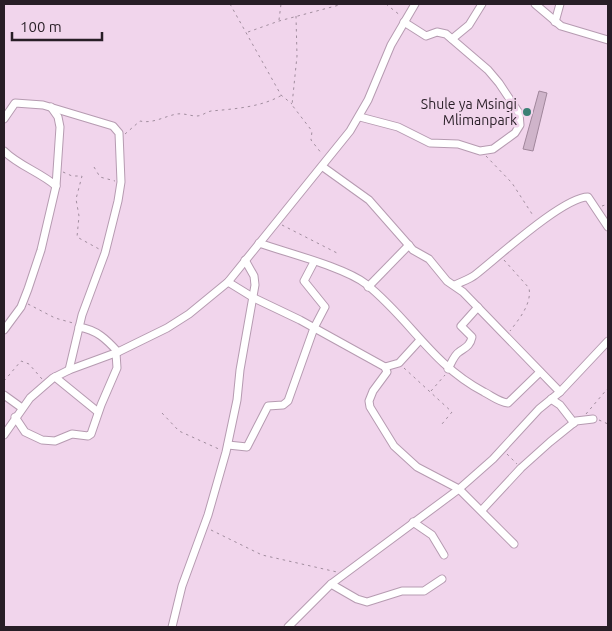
<svg xmlns="http://www.w3.org/2000/svg" width="612" height="631" viewBox="0 0 612 631" font-family="Ubuntu,sans-serif">
  <rect width="100%" height="100%" fill="#f1d5ec"/>
  <polygon fill="#cfb4ca" stroke="#a0869b" points="539,91 547,93 533,151 523,149"/>
  <g fill="none" stroke-linecap="round" stroke-linejoin="round">
    <defs>
      <g id="minor">
        <polyline points="535,4 561,26 608,40"/>
        <polyline points="555,22 560,4"/>
        <polyline points="452,39 469,25 482,4"/>
        <polyline points="360,117 398,127 430,143 458,144 480,151 493,149 515,133 520,125 519,113 499,83 488,70 446,34 437,32 426,36 404,22"/>
        <polyline points="4,119 15,103 43,105 113,126 119,133 121,182 118,201 105,253 82,315 69,370"/>
        <path d="M4 151C19 166 40 172 56 186"/>
        <polyline points="323,167 369,200 413,250 429,259 447,281 463,292 560,392"/>
        <path d="M259 243C287 253 344 267 366 284 411 320 431 364 484 392 492 396 499 402 508 403L540 372"/>
        <polyline points="228,282 254,298 300,320 385,367 387,372 373,391 369,401 370,407 394,446 417,467 459,489 514,544"/>
        <path d="M455 285C461 282 470 279 475 275 497 258 563 197 588 197L608 227"/>
        <polyline points="368,287 409,245"/>
        <path d="M79 327C97 330 106 339 118 352"/>
        <polyline points="4,330 21,307 28,289 41,250 56,186 60,127 58,117 51,107"/>
        <polyline points="385,367 399,363 420,340"/>
        <path d="M448 369C451 364 454 355 459 352 466 347 470 346 472 337L461 326 478 307"/>
        <polyline points="55,377 98,412"/>
        <polyline points="4,395 22,408"/>
        <polyline points="551,399 560,405 574,423"/>
        <polyline points="15,417 25,432 42,440 55,441 72,434 88,436 91,434 101,405 117,368 116,353"/>
        <polyline points="4,435 30,398 53,378 69,370 118,352 167,328 189,314 228,282 350,131 368,100 391,45 415,4"/>
        <polyline points="228,445 247,447 268,406 283,405 288,401 314,328 325,307 304,281 314,262"/>
        <polyline points="482,510 521,468 550,442 576,421 593,419"/>
        <polyline points="413,522 432,535 444,555"/>
        <polyline points="331,584 357,599 367,602 402,591 424,591 442,579"/>
        <polyline points="172,627 182,586 208,515 226,452 237,400 240,370 255,285 254,276 245,260"/>
        <polyline points="288,627 331,584 459,489 493,459 539,409 560,392 608,341"/>
      </g>
    </defs>
    <use href="#minor" stroke="#b69bb1" stroke-width="9"/>
    <g stroke="#a18d9e" stroke-width="1" stroke-dasharray="2.5 4" stroke-linecap="butt">
      <polyline points="230,4 281,95 292,104"/>
      <polyline points="386,4 401,16"/>
      <polyline points="296,16 297,56 292,105 312,131 311,140 322,154"/>
      <polyline points="279,20 281,4"/>
      <polyline points="248,32 279,21 343,4"/>
      <path d="M125 134 140 121C153 124 165 116 177 114 184 113 190 116 197 116 202 116 206 112 211 111 234 109 262 107 282 95"/>
      <polyline points="486,156 512,183 534,217"/>
      <polyline points="94,167 100,177 115,181"/>
      <polyline points="63,172 72,176 82,176 76,199 79,216 77,237 99,249"/>
      <polyline points="602,206 608,204"/>
      <polyline points="282,225 337,253"/>
      <path d="M504 260 529 288C532 304 519 319 510 331"/>
      <polyline points="28,304 55,318 73,323"/>
      <polyline points="404,368 452,412 442,424"/>
      <polyline points="4,381 21,361 29,364 42,379"/>
      <polyline points="431,391 445,375"/>
      <polyline points="162,413 179,431 221,450"/>
      <polyline points="586,414 608,388"/>
      <polyline points="599,420 608,424"/>
      <polyline points="507,454 517,464"/>
      <polyline points="211,530 262,555 337,572"/>
    </g>
    <use href="#minor" stroke="#fff" stroke-width="7"/>
  </g>
  <circle fill="#3b8075" stroke="#f1d5ec" stroke-width="2" cx="527" cy="112" r="5"/>
  <g text-anchor="middle" dominant-baseline="central" stroke-width="5" stroke-linejoin="round" paint-order="stroke">
    <g font-size="14" fill="#281e26" stroke="#f1d5ec" text-anchor="end">
      <text x="517" y="104">Shule ya Msingi<tspan x="517" dy="16">Mlimanpark</tspan></text>
    </g>
  </g>
  <rect width="612" height="631" fill="none" stroke="#281e26" stroke-width="10"/>
  <path d="M12 32v8h90v-8" fill="none" stroke="#281e26" stroke-width="2.5"/>
  <text x="20" y="32" font-size="15" fill="#281e26" stroke="#f1d5ec" stroke-width="4" paint-order="stroke">100 m</text>
</svg>
